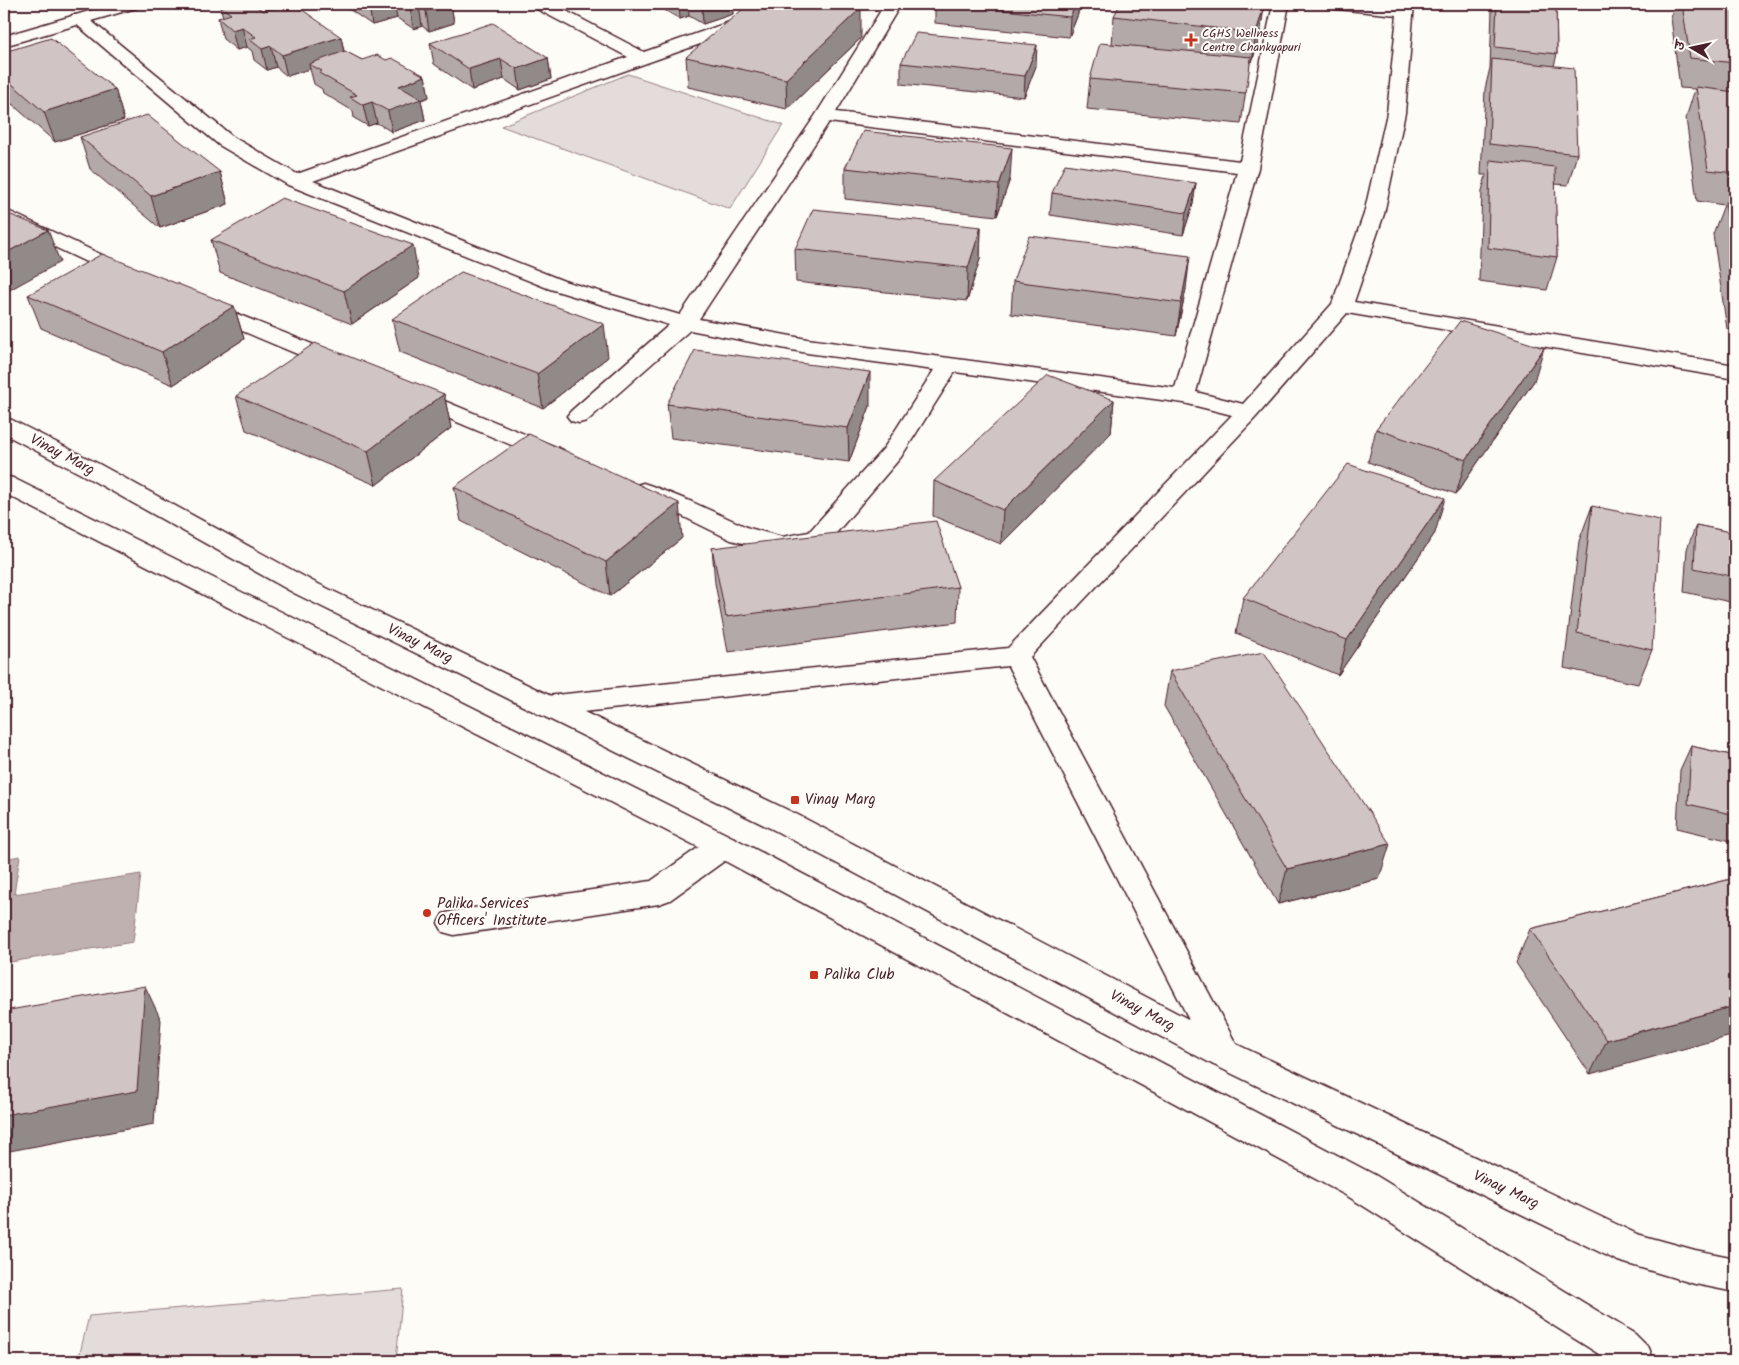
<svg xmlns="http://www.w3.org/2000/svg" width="1739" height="1365" viewBox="0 0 1739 1365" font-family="Kalam,'Playpen Sans Deva',sans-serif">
  <rect width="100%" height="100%" fill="#fdfcf7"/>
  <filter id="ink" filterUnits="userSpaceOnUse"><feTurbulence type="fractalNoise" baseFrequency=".02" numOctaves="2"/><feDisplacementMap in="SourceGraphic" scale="10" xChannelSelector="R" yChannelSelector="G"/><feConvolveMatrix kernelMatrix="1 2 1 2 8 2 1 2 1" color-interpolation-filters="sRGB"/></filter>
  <g filter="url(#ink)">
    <g fill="#e3dcda" stroke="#967e82">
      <polygon points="628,74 783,125 730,209 501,126"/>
      <polygon points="403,1289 396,1361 78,1361 89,1316"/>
    </g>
    <polygon fill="#c0b1b1" stroke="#91777b" points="20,856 14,894 141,874 133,942 4,963 4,859"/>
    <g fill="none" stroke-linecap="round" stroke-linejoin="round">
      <defs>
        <polygon id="service" points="723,835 734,838 738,846 734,854 670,900 659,904 454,935 443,932 438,923 443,914 454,911 651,881 712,838"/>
        <g id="minor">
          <path d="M533 4H553L644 52 781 4H804L802 8 313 181 564 281 680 315 815 116 885 4H901L836 112 1240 161 1273 4H1289L1258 168 1196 392 1243 404 1332 304 1364 214 1387 113 1397 15 1337 9 1331 8 1329 4H1414L1405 113 1384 214 1354 302 1735 365V379L1347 313 1256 417 1030 657 1236 1044 1241 1054 1236 1064 1224 1068 1212 1064 1008 666 546 716 536 713 532 706 536 699 546 696 1008 648 1232 415 1184 403 955 372 901 457 826 545 782 553 731 540 674 512 634 496 631 491 634 486 643 483 652 486 692 502 749 528 782 537 809 532 884 448 934 370 807 353 690 330 587 421 579 423 571 421 567 416 571 411 669 325 550 289 288 185 219 145 70 19 72 15H84L233 137 297 174 628 57 535 8ZM829 122 1237 172 1175 388 807 339 699 319Z"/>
          <polygon points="4,209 134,270 137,274 134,278 127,280 120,278 4,223"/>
          <polygon points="205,301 349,359 352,364 349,369 341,371 333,369 197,312 194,307 197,302"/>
          <polygon points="413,388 563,450 567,455 563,460 555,462 547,460 405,400 402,395 405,390"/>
        </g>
        <polygon id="tertiary" points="113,4 138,4 136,8 4,46 4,36"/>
        <g id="secondary">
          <polygon points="4,418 12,420 99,464 312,581 798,815 1236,1044 1637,1234 1695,1250 1735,1258 1735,1292 1695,1284 1618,1261 1212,1064 776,831 294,593 81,474 4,434"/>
          <polygon points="4,476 13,478 734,838 1375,1175 1635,1334 1649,1348 1654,1361 1610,1361 1349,1197 712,854 4,493"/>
        </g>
      </defs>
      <use href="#service" stroke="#4a1f2b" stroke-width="3"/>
      <use href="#minor" stroke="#4a1f2b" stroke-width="3"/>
      <use href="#tertiary" stroke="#4a1f2b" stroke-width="3"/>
      <use href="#secondary" stroke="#4a1f2b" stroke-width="3"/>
      <use href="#service" fill="#fdfcf7" fill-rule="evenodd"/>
      <use href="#minor" fill="#fdfcf7" fill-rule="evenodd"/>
      <use href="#tertiary" fill="#fdfcf7" fill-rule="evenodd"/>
      <use href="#secondary" fill="#fdfcf7" fill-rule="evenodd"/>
    </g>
    <g fill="#b3a9a9" stroke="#4a1f2b">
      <polygon points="346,4 451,4 454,23 429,31 422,26 414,29 397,18 372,25 346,7"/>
      <polygon points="654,4 732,4 733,14 703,24 689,16 680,19"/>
      <polygon points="935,4 1079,4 1078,14 1069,37 935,23"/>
      <polygon points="1494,4 1556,4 1557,54 1554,66 1577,154 1568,185 1555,184 1557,257 1547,290 1479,281 1482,191 1486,175 1481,175 1485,89 1490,68 1492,10"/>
      <polygon points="1675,4 1735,4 1735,331 1727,329 1713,234 1724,205 1697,201 1686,118 1695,89 1680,88 1671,18"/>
      <polygon points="220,6 263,11 341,37 344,51 362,60 386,60 425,76 429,97 421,100 425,120 392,132 377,123 368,126 354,118 353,111 323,93 322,89 314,84 310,69 287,76 276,67 267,70 254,60 252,51 247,47 237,50 223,39 218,18 223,17"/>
      <polygon points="1264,6 1260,35 1252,62 1250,62 1241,124 1087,109 1090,79 1112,44 1114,16"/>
      <polygon points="861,38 787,109 688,87 686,57"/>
      <polygon points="430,43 548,58 551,79 520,90 504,79 472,90 434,64"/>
      <polygon points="4,52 115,89 124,120 55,142 4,97"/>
      <polygon points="901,63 1036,66 1024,97 901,84"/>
      <polygon points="80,137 220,172 228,204 160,228 90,169"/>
      <polygon points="845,168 1010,179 997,216 845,199"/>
      <polygon points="1196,183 1193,204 1183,235 1050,215 1052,193"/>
      <polygon points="981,227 980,259 967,301 796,282 795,249"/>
      <polygon points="211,240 419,278 352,324 220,273"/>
      <polygon points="1013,281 1186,289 1176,336 1011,314"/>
      <polygon points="28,295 234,306 244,339 173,385 41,328"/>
      <polygon points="392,319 608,357 543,408 400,352"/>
      <polygon points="1534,381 1456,494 1368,462 1376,429"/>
      <polygon points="444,394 451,428 376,485 246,430 236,396"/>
      <polygon points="1114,400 1111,433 1001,544 933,516 934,481"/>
      <polygon points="667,404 870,406 849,462 671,438"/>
      <polygon points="454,487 682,538 610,596 461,521"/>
      <polygon points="1592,506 1652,650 1638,684 1564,668 1579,541"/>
      <polygon points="1696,525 1735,533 1735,603 1684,592 1687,549"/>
      <polygon points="1435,533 1338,675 1236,633 1243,598"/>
      <polygon points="712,548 958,587 957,622 728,652 715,583"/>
      <polygon points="1170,671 1379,879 1278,904 1164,706"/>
      <polygon points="1691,746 1735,756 1735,842 1677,828 1680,770"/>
      <polygon points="1735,878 1590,1074 1516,963 1530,929"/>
    </g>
    <g fill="#928a89" stroke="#4a1f2b">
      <polygon points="373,4 394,4 397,18 372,25 369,5"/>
      <polygon points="448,4 451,4 454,23 429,31 426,11"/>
      <polygon points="679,4 688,4 689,16 680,19"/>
      <polygon points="702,4 732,4 733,14 703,24"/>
      <polygon points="1076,4 1079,4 1078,14 1069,37 1070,17"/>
      <polygon points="419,6 422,26 414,29 410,9"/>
      <polygon points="1264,6 1260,35 1252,62 1256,33"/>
      <polygon points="861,8 861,38 787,109 786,79"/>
      <polygon points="242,27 247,47 237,50 232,30"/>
      <polygon points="341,37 345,58 309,64 310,69 287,76 282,55"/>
      <polygon points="1037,45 1036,66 1024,97 1025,76"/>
      <polygon points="271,46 276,67 267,70 262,49"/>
      <polygon points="548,58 551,79 520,90 517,69"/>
      <polygon points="501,59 504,79 472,90 469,69"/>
      <polygon points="425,76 429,97 421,100 425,120 392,132 388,111 399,86"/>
      <polygon points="115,89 124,120 55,142 44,112"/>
      <polygon points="372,102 377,123 368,126 363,105"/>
      <polygon points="1012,148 1010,179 997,216 999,185"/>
      <polygon points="220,172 228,204 160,228 151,196"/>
      <polygon points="1196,183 1193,204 1183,235 1186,213"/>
      <polygon points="981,227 980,259 967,301 968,268"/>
      <polygon points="48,230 60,262 4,293 4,254"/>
      <polygon points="413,245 419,278 352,324 344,291"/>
      <polygon points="1190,256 1186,289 1176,336 1181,303"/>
      <polygon points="234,306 244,339 173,385 162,352"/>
      <polygon points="604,324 608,357 543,408 537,374"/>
      <polygon points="1544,348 1534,381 1456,494 1466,460"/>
      <polygon points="870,372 870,406 849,462 848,428"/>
      <polygon points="444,394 451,428 376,485 368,451"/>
      <polygon points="1114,400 1111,433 1001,544 1003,510"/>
      <polygon points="1445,498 1435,533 1338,675 1347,640"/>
      <polygon points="679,503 682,538 610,596 606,562"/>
      <polygon points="1390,844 1379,879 1278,904 1287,869"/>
      <polygon points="145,986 161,1020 154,1124 4,1152 4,1115"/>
      <polygon points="1735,1006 1735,1035 1590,1074 1607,1040"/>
    </g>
    <g fill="#d0c5c4" stroke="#4a1f2b">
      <polygon points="227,4 253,4 263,11 288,4 294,4 341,37 282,55 271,46 262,49 249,39 256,37 242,27 232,30 218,18 231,14 220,6"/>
      <polygon points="402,4 448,4 426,11 419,6 410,9"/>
      <polygon points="749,4 837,4 861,8 786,79 686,57"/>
      <polygon points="946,4 1076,4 1070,17"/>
      <polygon points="1120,4 1247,4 1264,6 1256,33 1114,16"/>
      <polygon points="1497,4 1556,4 1557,54 1495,47"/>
      <polygon points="1682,4 1735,4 1735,63 1690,58"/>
      <polygon points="493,23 548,58 517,69 501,59 469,69 430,43"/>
      <polygon points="916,33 1037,45 1025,76 901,63"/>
      <polygon points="51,38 115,89 44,112 4,77 4,52"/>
      <polygon points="1100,43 1251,57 1246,93 1090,79"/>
      <polygon points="345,51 362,60 377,55 386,60 392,58 425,76 399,86 421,99 388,111 372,102 363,105 350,97 357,95 319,73 322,71 309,64"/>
      <polygon points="1492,59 1574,68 1577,154 1489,144"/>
      <polygon points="1696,87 1735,92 1735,173 1708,170"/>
      <polygon points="147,115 220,172 151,196 80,137"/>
      <polygon points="863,131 1012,148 999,185 845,168"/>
      <polygon points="1490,160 1555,167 1557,257 1488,248"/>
      <polygon points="1065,164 1196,183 1186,213 1052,193"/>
      <polygon points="282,198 413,245 344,291 211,240"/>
      <polygon points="1725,202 1735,204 1735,270"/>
      <polygon points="813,209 981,227 968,268 795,249"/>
      <polygon points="4,212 48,230 4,254"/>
      <polygon points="1029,236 1190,256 1181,303 1013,281"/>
      <polygon points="102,254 234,306 162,352 28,295"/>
      <polygon points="461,272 604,324 537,374 392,319"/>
      <polygon points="1460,321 1544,348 1466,460 1376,429"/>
      <polygon points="315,343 444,394 368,451 236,396"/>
      <polygon points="695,350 870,372 848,428 667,404"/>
      <polygon points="1048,375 1114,400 1003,510 934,481"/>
      <polygon points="529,434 679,503 606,562 454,487"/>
      <polygon points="1348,464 1445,498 1347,640 1243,598"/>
      <polygon points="1592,506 1660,520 1652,650 1577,633"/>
      <polygon points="936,521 958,587 726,617 712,548"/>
      <polygon points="1696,525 1735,533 1735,577 1694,568"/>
      <polygon points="1264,652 1390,844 1287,869 1170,671"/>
      <polygon points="1691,746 1735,756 1735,815 1688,804"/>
      <polygon points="1735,878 1735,1006 1607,1040 1530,929"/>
      <polygon points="145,986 137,1091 4,1115 4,1011"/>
    </g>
  </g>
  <g fill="#c8321e" stroke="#fdfcf7" stroke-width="2">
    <path d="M1188.5 32.5h5v5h5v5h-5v5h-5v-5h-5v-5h5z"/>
    <rect x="790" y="795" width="10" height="10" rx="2.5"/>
    <circle cx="427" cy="913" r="5"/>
    <rect x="809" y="970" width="10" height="10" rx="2.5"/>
  </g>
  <g text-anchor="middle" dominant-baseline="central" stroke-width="4" stroke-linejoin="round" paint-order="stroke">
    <g font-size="12" fill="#4a1f2b" stroke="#fdfcf7" text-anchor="start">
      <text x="1202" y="33">CGHS Wellness<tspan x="1202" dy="14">Centre Chankyapuri</tspan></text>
    </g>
    <g font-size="15" fill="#4a1f2b" stroke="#fdfcf7">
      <text transform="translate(62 455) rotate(28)">Vinay Marg</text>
      <text transform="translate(420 644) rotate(26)">Vinay Marg</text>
      <text transform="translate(1142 1011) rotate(28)">Vinay Marg</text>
      <text transform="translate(1506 1190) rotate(25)">Vinay Marg</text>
    </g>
    <g font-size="15" fill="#4a1f2b" stroke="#fdfcf7" text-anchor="start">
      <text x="805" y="800">Vinay Marg</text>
      <text x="437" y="904">Palika Services<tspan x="437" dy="17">Officers' Institute</tspan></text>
      <text x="824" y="975">Palika Club</text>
    </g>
  </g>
  <rect width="1739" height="1365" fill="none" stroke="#fdfcf7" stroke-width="20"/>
  <rect x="10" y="10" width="1719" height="1345" fill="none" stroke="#4a1f2b" stroke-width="2" filter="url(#ink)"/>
  <g transform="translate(1692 48) rotate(279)" stroke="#fdfcf7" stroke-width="4" paint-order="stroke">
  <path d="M0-4L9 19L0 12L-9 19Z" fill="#4a1f2b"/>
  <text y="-8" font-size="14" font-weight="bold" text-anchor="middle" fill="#4a1f2b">उ</text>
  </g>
</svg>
